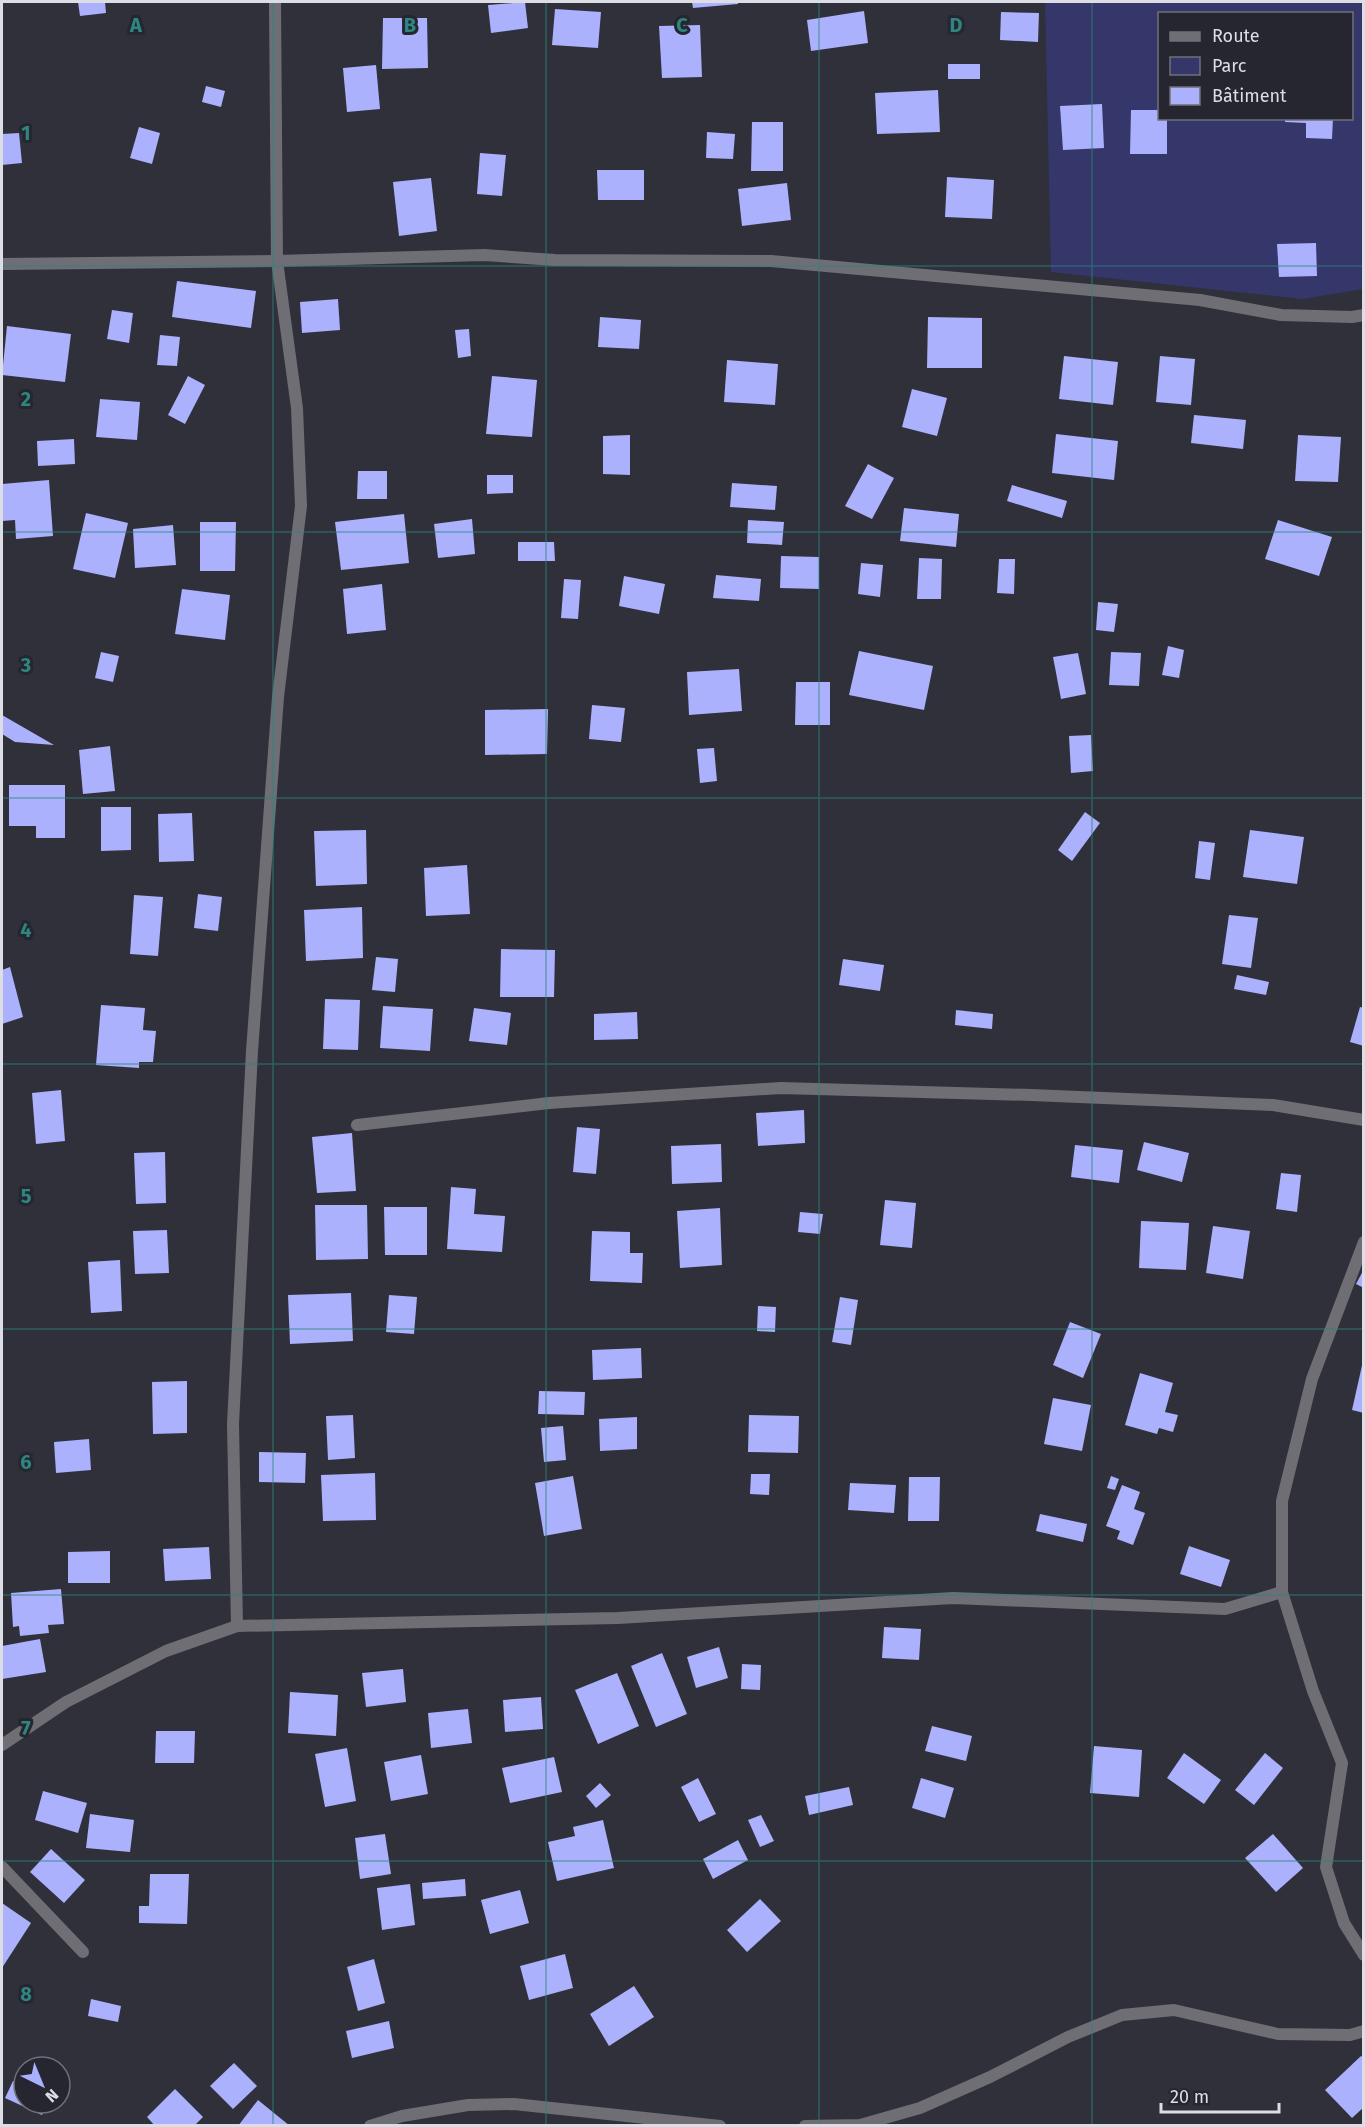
<svg xmlns="http://www.w3.org/2000/svg" width="1365" height="2127" viewBox="0 0 1365 2127" font-family="'Fira Sans',sans-serif">
  <rect width="100%" height="100%" fill="#2f303a"/>
  <path fill="#35366a" fill-rule="evenodd" d="M1045 2H1363V289L1303 299 1051 272ZM1160 14H1352V118H1160Z"/>
  <g fill="#abb1fc">
    <polygon points="78,2 105,2 106,13 80,16"/>
    <polygon points="525,2 528,28 491,33 488,5"/>
    <polygon points="692,2 738,2 738,4 693,8"/>
    <polygon points="555,9 601,12 598,48 552,45"/>
    <polygon points="864,11 868,43 811,51 807,20"/>
    <polygon points="1001,12 1039,13 1038,42 1000,40"/>
    <polygon points="383,18 427,18 428,68 382,69"/>
    <polygon points="700,25 702,77 662,78 659,26"/>
    <rect x="948" y="64" width="32" height="15"/>
    <polygon points="376,65 380,109 347,112 343,68"/>
    <polygon points="206,86 225,91 221,107 202,102"/>
    <polygon points="938,90 940,132 877,134 875,93"/>
    <polygon points="1102,104 1104,148 1063,150 1060,106"/>
    <polygon points="1131,110 1160,110 1160,118 1167,118 1167,154 1130,154"/>
    <polygon points="1285,118 1333,118 1332,139 1306,138 1306,123 1285,122"/>
    <polygon points="752,122 783,122 783,171 751,171"/>
    <polygon points="139,127 160,133 152,164 130,158"/>
    <polygon points="707,132 735,134 733,159 706,158"/>
    <polygon points="19,133 22,163 2,165 2,134"/>
    <polygon points="480,153 506,155 502,196 477,194"/>
    <polygon points="597,170 644,170 644,200 598,200"/>
    <polygon points="947,177 994,180 992,219 945,217"/>
    <polygon points="431,178 437,231 399,236 393,182"/>
    <polygon points="787,183 791,220 742,226 738,189"/>
    <polygon points="1316,243 1317,276 1279,277 1277,244"/>
    <polygon points="177,281 256,291 251,328 172,317"/>
    <polygon points="338,299 340,330 302,333 300,302"/>
    <polygon points="112,310 133,313 129,343 107,339"/>
    <polygon points="600,317 641,320 639,349 598,347"/>
    <polygon points="928,317 982,318 982,368 927,368"/>
    <polygon points="7,326 71,334 65,382 2,375"/>
    <polygon points="469,329 471,356 458,358 455,330"/>
    <polygon points="160,335 180,337 177,366 157,365"/>
    <polygon points="1064,356 1118,362 1113,405 1059,399"/>
    <polygon points="1160,356 1195,359 1191,405 1156,402"/>
    <polygon points="727,360 778,364 775,405 724,402"/>
    <polygon points="188,376 205,385 185,424 168,415"/>
    <polygon points="492,376 537,380 532,437 486,434"/>
    <polygon points="912,389 947,398 937,436 902,427"/>
    <polygon points="100,399 140,402 137,440 96,437"/>
    <polygon points="1194,415 1246,420 1243,449 1191,443"/>
    <polygon points="1056,434 1118,441 1114,480 1052,473"/>
    <polygon points="630,435 630,475 603,474 603,436"/>
    <polygon points="1298,435 1341,437 1338,482 1295,481"/>
    <polygon points="74,439 75,464 38,466 37,441"/>
    <polygon points="868,464 894,478 872,519 845,506"/>
    <polygon points="358,471 387,471 387,499 357,499"/>
    <polygon points="487,475 513,475 513,493 487,494"/>
    <polygon points="49,480 53,536 16,539 15,520 2,521 2,484"/>
    <polygon points="732,483 777,486 775,510 730,507"/>
    <polygon points="1012,485 1067,501 1062,518 1007,501"/>
    <polygon points="904,508 959,514 956,547 900,541"/>
    <polygon points="86,513 128,523 115,578 73,569"/>
    <polygon points="404,514 409,563 341,570 335,522"/>
    <polygon points="472,519 475,554 438,558 434,524"/>
    <polygon points="748,520 784,522 782,545 747,543"/>
    <polygon points="1278,520 1332,537 1319,576 1265,559"/>
    <polygon points="200,522 236,522 235,571 200,571"/>
    <polygon points="173,525 176,565 135,568 133,529"/>
    <polygon points="518,542 554,542 555,561 518,561"/>
    <polygon points="781,556 819,557 819,589 780,588"/>
    <polygon points="919,558 942,559 941,599 917,599"/>
    <polygon points="999,559 1015,559 1014,594 997,593"/>
    <polygon points="861,563 883,565 880,597 858,594"/>
    <polygon points="716,575 761,579 759,601 713,598"/>
    <polygon points="624,576 665,584 659,614 619,606"/>
    <polygon points="564,579 581,580 578,619 561,618"/>
    <polygon points="382,584 386,630 347,634 343,589"/>
    <polygon points="182,589 230,595 225,640 175,634"/>
    <polygon points="1098,602 1118,604 1114,632 1096,630"/>
    <polygon points="1168,646 1184,650 1179,678 1162,675"/>
    <polygon points="859,651 933,666 924,710 849,695"/>
    <polygon points="101,652 119,656 113,682 95,678"/>
    <polygon points="1111,652 1141,653 1139,686 1109,685"/>
    <polygon points="1078,653 1086,694 1061,699 1053,657"/>
    <polygon points="739,669 742,711 689,715 687,672"/>
    <polygon points="796,682 830,682 830,725 795,725"/>
    <polygon points="592,705 625,708 621,742 589,739"/>
    <polygon points="548,709 547,754 485,755 485,710"/>
    <polygon points="2,715 54,745 15,742 2,734"/>
    <polygon points="1091,735 1093,771 1071,773 1069,736"/>
    <polygon points="110,746 115,791 83,794 79,750"/>
    <polygon points="714,748 717,781 700,783 697,749"/>
    <polygon points="9,785 65,785 65,838 36,838 36,826 9,826"/>
    <polygon points="101,807 131,807 131,850 101,851"/>
    <polygon points="1085,812 1100,823 1072,861 1058,850"/>
    <polygon points="192,813 194,861 159,862 158,814"/>
    <polygon points="366,830 367,884 316,886 314,831"/>
    <polygon points="1250,830 1304,837 1297,884 1243,877"/>
    <polygon points="1199,841 1215,843 1210,880 1195,878"/>
    <polygon points="467,865 470,914 426,916 424,868"/>
    <polygon points="198,894 222,897 218,931 194,928"/>
    <polygon points="134,895 163,897 158,956 130,954"/>
    <polygon points="362,907 363,958 306,961 304,910"/>
    <polygon points="1229,915 1258,918 1251,968 1222,964"/>
    <polygon points="501,949 555,950 554,997 500,997"/>
    <polygon points="376,957 398,959 395,992 372,990"/>
    <polygon points="843,959 884,965 880,991 839,985"/>
    <polygon points="10,967 23,1017 2,1024 2,970"/>
    <polygon points="1237,975 1269,982 1266,995 1234,989"/>
    <polygon points="325,999 360,1000 358,1050 323,1049"/>
    <polygon points="101,1005 145,1008 143,1030 156,1031 153,1062 139,1062 139,1068 96,1065"/>
    <polygon points="383,1006 433,1009 430,1051 380,1048"/>
    <polygon points="1360,1007 1364,1008 1364,1046 1350,1042"/>
    <polygon points="474,1008 511,1013 507,1045 469,1041"/>
    <polygon points="956,1010 993,1014 992,1029 955,1025"/>
    <polygon points="637,1012 638,1039 594,1040 594,1014"/>
    <polygon points="61,1090 65,1141 36,1144 32,1093"/>
    <polygon points="804,1110 805,1143 758,1146 756,1113"/>
    <polygon points="577,1127 600,1129 596,1174 573,1172"/>
    <polygon points="352,1133 356,1191 317,1193 312,1137"/>
    <polygon points="1144,1142 1189,1153 1182,1182 1137,1170"/>
    <polygon points="721,1144 722,1182 672,1184 671,1146"/>
    <polygon points="1075,1145 1123,1150 1119,1183 1071,1177"/>
    <polygon points="165,1152 166,1203 136,1204 134,1153"/>
    <polygon points="1281,1173 1301,1175 1297,1212 1276,1209"/>
    <polygon points="451,1187 476,1189 474,1214 505,1216 502,1252 447,1249"/>
    <polygon points="885,1200 916,1203 912,1248 880,1245"/>
    <polygon points="315,1205 367,1205 368,1259 316,1260"/>
    <polygon points="384,1207 427,1207 427,1255 385,1255"/>
    <polygon points="720,1208 722,1265 680,1268 677,1211"/>
    <polygon points="800,1212 823,1214 820,1234 798,1232"/>
    <polygon points="1141,1221 1189,1223 1186,1270 1139,1268"/>
    <polygon points="1213,1226 1250,1231 1243,1279 1206,1273"/>
    <polygon points="167,1230 169,1273 135,1274 133,1231"/>
    <polygon points="592,1231 630,1232 630,1253 643,1253 642,1283 590,1281"/>
    <polygon points="120,1260 122,1311 91,1313 88,1262"/>
    <polygon points="1364,1269 1364,1288 1356,1284"/>
    <polygon points="351,1293 353,1341 290,1344 288,1295"/>
    <polygon points="389,1295 417,1297 414,1334 386,1332"/>
    <polygon points="840,1297 858,1300 851,1345 832,1342"/>
    <polygon points="758,1306 776,1307 775,1332 757,1331"/>
    <polygon points="1070,1322 1101,1334 1083,1378 1053,1365"/>
    <polygon points="641,1348 642,1378 593,1380 592,1350"/>
    <polygon points="1363,1361 1364,1361 1364,1413 1352,1410"/>
    <polygon points="1140,1373 1173,1383 1165,1412 1178,1415 1173,1432 1159,1428 1157,1434 1125,1425"/>
    <polygon points="187,1381 187,1433 153,1434 152,1382"/>
    <polygon points="539,1391 585,1392 584,1415 538,1414"/>
    <polygon points="1053,1398 1091,1405 1082,1451 1044,1444"/>
    <polygon points="353,1415 355,1458 328,1460 326,1416"/>
    <polygon points="749,1415 799,1416 798,1453 748,1452"/>
    <polygon points="637,1417 637,1449 600,1451 599,1419"/>
    <polygon points="563,1426 566,1460 544,1462 541,1428"/>
    <polygon points="89,1439 91,1470 56,1473 54,1442"/>
    <polygon points="259,1452 306,1453 305,1483 259,1482"/>
    <polygon points="375,1473 376,1520 323,1521 321,1475"/>
    <polygon points="751,1474 770,1474 769,1495 750,1494"/>
    <polygon points="573,1476 582,1529 544,1536 535,1483"/>
    <polygon points="1111,1476 1119,1479 1115,1490 1107,1488"/>
    <polygon points="909,1477 940,1477 939,1521 908,1521"/>
    <polygon points="850,1483 896,1485 894,1513 848,1510"/>
    <polygon points="1122,1485 1140,1492 1134,1509 1145,1513 1133,1545 1117,1539 1120,1531 1106,1526"/>
    <polygon points="1040,1514 1087,1524 1083,1542 1036,1531"/>
    <polygon points="1189,1546 1230,1560 1221,1587 1180,1574"/>
    <polygon points="209,1547 211,1579 165,1581 163,1549"/>
    <polygon points="110,1551 110,1583 68,1583 68,1552"/>
    <polygon points="61,1589 64,1624 48,1625 49,1633 20,1636 19,1626 13,1627 11,1593"/>
    <polygon points="884,1627 921,1629 919,1660 882,1658"/>
    <polygon points="40,1639 46,1672 2,1679 2,1646"/>
    <polygon points="719,1647 728,1678 696,1688 687,1657"/>
    <polygon points="662,1653 687,1714 656,1727 631,1666"/>
    <polygon points="742,1664 761,1665 760,1690 741,1689"/>
    <polygon points="403,1669 406,1702 366,1707 362,1673"/>
    <polygon points="617,1673 639,1726 598,1744 575,1690"/>
    <polygon points="290,1692 338,1695 336,1736 288,1733"/>
    <polygon points="541,1697 543,1729 505,1732 503,1700"/>
    <polygon points="468,1709 472,1743 431,1748 428,1713"/>
    <polygon points="932,1726 972,1736 966,1761 925,1751"/>
    <polygon points="156,1731 195,1731 194,1763 155,1763"/>
    <polygon points="1094,1746 1142,1750 1139,1797 1090,1793"/>
    <polygon points="347,1748 356,1801 325,1807 315,1754"/>
    <polygon points="1184,1753 1221,1780 1204,1804 1167,1778"/>
    <polygon points="1265,1753 1283,1768 1254,1805 1235,1790"/>
    <polygon points="421,1755 428,1794 391,1801 384,1762"/>
    <polygon points="554,1757 562,1792 510,1803 502,1768"/>
    <polygon points="698,1778 716,1814 699,1822 681,1787"/>
    <polygon points="921,1778 954,1788 945,1818 912,1808"/>
    <polygon points="600,1783 611,1795 596,1808 586,1796"/>
    <polygon points="849,1787 853,1805 809,1815 805,1796"/>
    <polygon points="43,1791 87,1803 78,1833 35,1820"/>
    <polygon points="90,1814 134,1820 130,1852 86,1848"/>
    <polygon points="761,1815 774,1841 760,1847 748,1820"/>
    <polygon points="603,1820 614,1868 557,1881 548,1842 575,1836 573,1827"/>
    <polygon points="385,1834 391,1874 360,1879 355,1838"/>
    <polygon points="1273,1834 1303,1868 1276,1892 1245,1858"/>
    <polygon points="738,1840 748,1860 713,1879 703,1859"/>
    <polygon points="51,1849 85,1880 64,1903 30,1872"/>
    <polygon points="150,1874 189,1874 187,1924 139,1923 139,1906 149,1906"/>
    <polygon points="465,1879 466,1896 423,1899 422,1883"/>
    <polygon points="410,1884 415,1925 382,1930 377,1888"/>
    <polygon points="520,1890 529,1923 490,1934 481,1900"/>
    <polygon points="760,1899 781,1921 747,1952 727,1930"/>
    <polygon points="2,1903 31,1923 2,1968"/>
    <polygon points="565,1954 573,1988 529,2000 520,1966"/>
    <polygon points="374,1959 385,2003 358,2011 347,1967"/>
    <polygon points="634,1986 654,2017 609,2046 590,2014"/>
    <polygon points="91,1999 121,2006 118,2022 88,2016"/>
    <polygon points="389,2021 394,2048 352,2058 346,2031"/>
    <polygon points="1361,2056 1364,2058 1364,2107 1352,2118 1325,2090"/>
    <polygon points="234,2063 257,2086 233,2109 210,2086"/>
    <polygon points="13,2081 24,2086 24,2103 48,2103 42,2115 5,2098"/>
    <polygon points="175,2089 203,2117 194,2126 155,2126 147,2117"/>
    <polygon points="258,2100 290,2126 238,2126"/>
  </g>
  <g fill="none" stroke-linecap="round" stroke-linejoin="round">
    <g stroke="#6e6e74" stroke-width="12">
      <polyline points="2,264 277,261 484,255 555,260 771,261 1200,300 1281,315 1352,317 1364,315"/>
      <polyline points="357,1125 549,1103 781,1088 1031,1095 1273,1105 1364,1120"/>
      <polyline points="1364,1242 1312,1379 1282,1501 1282,1592 1313,1691 1342,1763 1326,1867 1344,1923 1364,1955"/>
      <polyline points="237,1626 233,1424 252,1051 278,697 301,506 297,408 277,261 275,2"/>
      <polyline points="2,1745 66,1702 166,1651 237,1626 618,1618 953,1598 1225,1609 1282,1592"/>
      <polyline points="2,1867 83,1952"/>
      <polyline points="370,2126 402,2116 468,2105 514,2104 720,2126"/>
      <polyline points="805,2126 860,2125 920,2108 990,2077 1068,2037 1122,2015 1174,2010 1278,2034 1350,2035 1364,2031"/>
    </g>
  </g>
  <path fill="none" stroke="#2e8680" stroke-width="1.5" stroke-opacity="0.55" d="M273 2V2126M546 2V2126M819 2V2126M1092 2V2126M2 266H1364M2 532H1364M2 798H1364M2 1064H1364M2 1329H1364M2 1595H1364M2 1861H1364"/>
  <g font-size="20" text-anchor="middle" font-weight="bold" fill="#2e8680" stroke="#252630" stroke-width="6" stroke-linejoin="round" paint-order="stroke">
    <text x="136" y="32">A</text>
    <text x="410" y="32">B</text>
    <text x="682" y="32">C</text>
    <text x="956" y="32">D</text>
    <text x="26" y="140">1</text>
    <text x="26" y="406">2</text>
    <text x="26" y="672">3</text>
    <text x="26" y="937">4</text>
    <text x="26" y="1203">5</text>
    <text x="26" y="1469">6</text>
    <text x="26" y="1735">7</text>
    <text x="26" y="2001">8</text>
  </g>
  <rect width="1365" height="2127" fill="none" stroke="#dddee5" stroke-width="6"/>
  <rect x="1158" y="12" width="195" height="108" fill="#252630" stroke="#6f7078" stroke-width="1.5"/>
  <rect x="1170" y="32" width="30" height="9" fill="#6e6e74" stroke="#6f7078" stroke-width="1.5"/>
  <text x="1212" y="42" font-size="18" fill="#dddee5">Route</text>
  <rect x="1170" y="57" width="30" height="18" fill="#35366a" stroke="#6f7078" stroke-width="1.5"/>
  <text x="1212" y="72" font-size="18" fill="#dddee5">Parc</text>
  <rect x="1170" y="87" width="30" height="18" fill="#abb1fc" stroke="#6f7078" stroke-width="1.5"/>
  <text x="1212" y="102" font-size="18" fill="#dddee5">Bâtiment</text>
  <g transform="translate(42 2085) rotate(137)"><circle r="28" fill="#252630" stroke="#6f7078" stroke-width="1.5"/>
  <path d="M0-4.5L10 22L0 15L-10 22Z" fill="#aab0fb"/>
  <text y="-9" font-size="16" font-weight="bold" text-anchor="middle" fill="#dddee5">N</text>
  </g>
  <path d="M1161 2103v9h118v-9" fill="none" stroke="#dddee5" stroke-width="3"/>
  <text x="1170" y="2103" font-size="18" fill="#dddee5" stroke="#252630" stroke-width="4.5" paint-order="stroke">20 m</text>
</svg>
